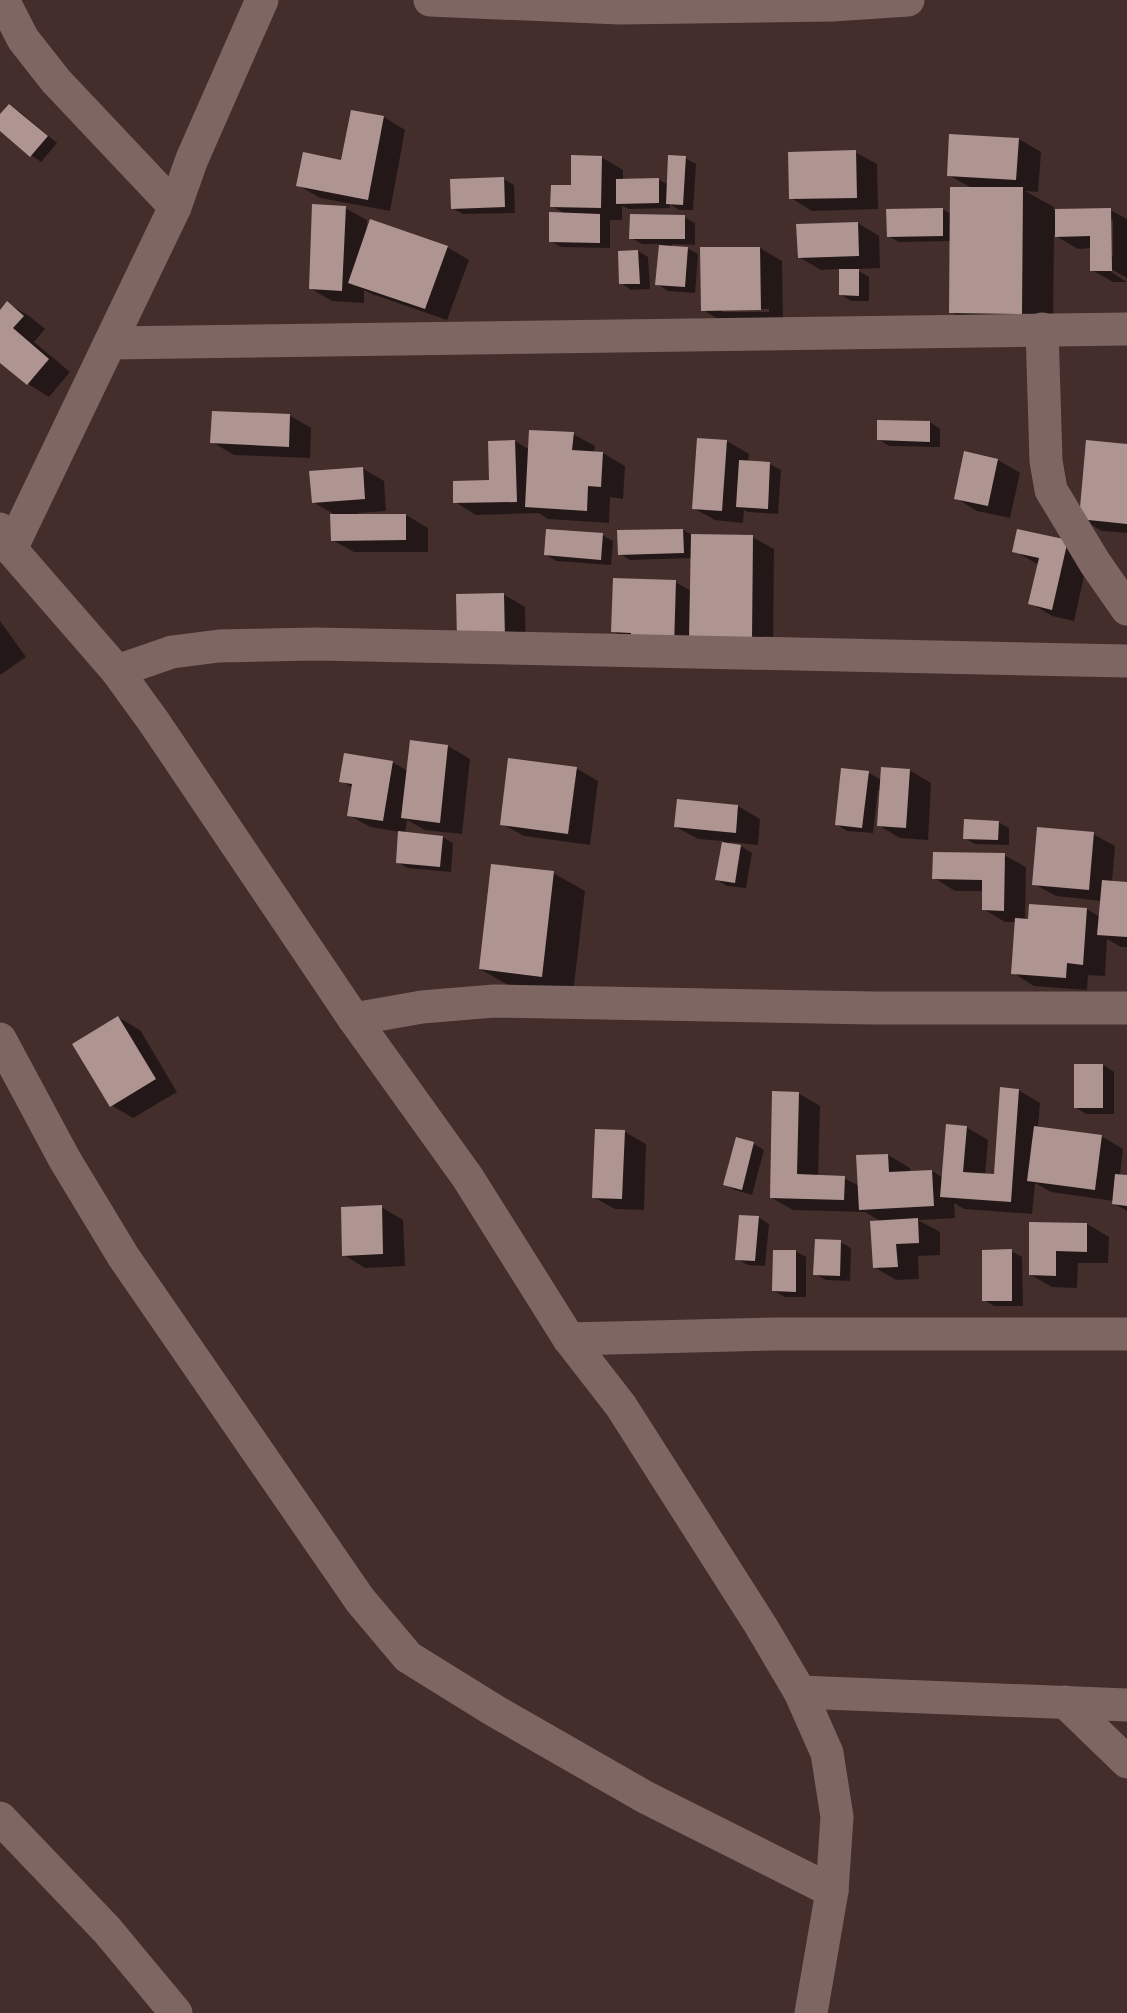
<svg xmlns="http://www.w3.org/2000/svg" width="1127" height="2013" viewBox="0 0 1127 2013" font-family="'Fira Sans',sans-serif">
  <rect width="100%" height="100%" fill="#432e2c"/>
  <g fill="#0007" fill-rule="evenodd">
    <polygon points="10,106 20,112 57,143 41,162 31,155 0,129 0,117"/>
    <polygon points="384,117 405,130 390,211 320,198 298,185 343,161"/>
    <path d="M951 135 1019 139 1041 152 1038 192 1025 191 1054 207V210H1110L1127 219V278L1111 269V272L1127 282H1113L1092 270 1091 248 1078 249 1054 235 1053 331 982 330 951 312V241L899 242 888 236 942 209 951 214 972 188 948 175ZM1110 220H1113V256H1110Z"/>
    <polygon points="855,152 877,164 878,209 812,211 791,198"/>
    <polygon points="601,157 623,170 623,181 659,180 669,185 685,158 696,164 693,210 679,210 670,204 670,208 629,209 622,206 622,220 610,220 610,248 561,247 550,241 565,214 552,206"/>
    <polygon points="503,179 514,185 515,213 463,214 452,208"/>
    <polygon points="345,208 367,220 366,232 447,247 469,260 447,320 372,294 364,290 364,303 332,301 310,288"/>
    <polygon points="684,217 695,223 695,245 672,244 672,247 687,248 698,254 695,293 668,291 657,284 660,244 642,244 631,238"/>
    <polygon points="858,223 879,236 880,268 855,269 869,277 869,301 851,301 840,294 840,269 821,270 799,257"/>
    <path d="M760 248 782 261 783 322 725 323 703 310ZM722 309H769V312H722Z"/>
    <polygon points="638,251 648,257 650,289 631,290 621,283"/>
    <polygon points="7,303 29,316 45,329 34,342 70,372 49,397 28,384 0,361 0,312"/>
    <polygon points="289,415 311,428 310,458 234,455 212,442"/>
    <polygon points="930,422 940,429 940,447 889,446 878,439"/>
    <polygon points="573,434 595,446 594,453 603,453 625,466 623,499 610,497 609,523 548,519 539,513 476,515 455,502 491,482 515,441 530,450"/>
    <polygon points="727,441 749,454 748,462 770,464 781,470 778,514 748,512 744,510 743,523 715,520 693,508"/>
    <polygon points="1127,446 1127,533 1102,531 1081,519"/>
    <polygon points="965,453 998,460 1020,473 1010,518 977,511 956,498"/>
    <polygon points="362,468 384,481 386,511 358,513 358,516 406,515 428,528 428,552 354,552 332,540 337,516 313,502"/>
    <polygon points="683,530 692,535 752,537 774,549 773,652 632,642 613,631 675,582 691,591 692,558 630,560 620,554"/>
    <polygon points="602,535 613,541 611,565 556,561 546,555"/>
    <polygon points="1067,541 1089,554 1074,621 1052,616 1030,603 1039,565 1014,551"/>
    <polygon points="503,594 525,607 526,651 457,595"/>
    <polygon points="0,621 26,657 0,675"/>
    <polygon points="411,742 448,746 470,759 462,834 425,830 407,820 405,833 442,837 453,843 451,872 408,868 397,862 400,832 370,827 349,815 353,788 341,781 392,762 408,771"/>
    <polygon points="576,768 598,781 590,845 524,836 502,824"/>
    <polygon points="909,770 931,783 928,840 900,838 878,825 880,790 878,790 873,833 847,831 836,824 869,773 881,780"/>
    <polygon points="738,806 760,819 758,845 730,842 730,844 741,846 752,853 746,888 727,886 717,880 723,841 698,839 676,827"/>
    <polygon points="998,822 1009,828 1009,845 975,844 964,838"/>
    <polygon points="1093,834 1115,846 1112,882 1127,884 1127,947 1121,947 1107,939 1105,976 1088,975 1087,990 1034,986 1013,973 1016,922 1005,922 983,909 984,891 955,891 934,878 1004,855 1026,867 1025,921 1029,921 1031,905 1087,909 1100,917 1102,901 1056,896 1034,884"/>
    <polygon points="553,873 585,891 573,994 512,987 480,969"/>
    <polygon points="118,1017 140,1030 177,1092 133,1118 111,1105"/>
    <polygon points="1103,1065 1114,1072 1114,1114 1086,1114 1075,1107"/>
    <polygon points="1018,1090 1040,1103 1038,1128 1101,1136 1123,1149 1120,1176 1127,1176 1127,1211 1113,1203 1114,1201 1051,1192 1035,1183 1032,1214 964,1209 954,1203 955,1218 918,1220 940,1232 940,1255 918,1256 919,1279 896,1280 874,1267 882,1222 865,1212 793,1210 772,1198 798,1093 820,1106 818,1177 844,1178 859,1186 888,1155 910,1168 910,1173 932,1171 943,1178 966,1127 988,1140 985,1175 995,1176"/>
    <polygon points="625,1132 646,1144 644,1210 615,1209 593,1197"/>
    <polygon points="754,1144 764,1150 752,1195 735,1190 724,1184"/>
    <polygon points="381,1207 403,1220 405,1266 365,1268 344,1255"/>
    <polygon points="758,1217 769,1224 765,1266 748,1265 737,1259"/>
    <polygon points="1031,1223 1087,1224 1109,1237 1108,1263 1078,1263 1077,1288 1052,1287 1031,1275"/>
    <polygon points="840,1242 851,1248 850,1281 826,1280 815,1274"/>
    <polygon points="795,1251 806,1257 806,1297 785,1297 774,1291"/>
    <polygon points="1011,1251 1022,1257 1023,1306 994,1306 984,1300"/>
  </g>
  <g fill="#ae9592">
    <polygon points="9,104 48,136 30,157 0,131 0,114"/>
    <polygon points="351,110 384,116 368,200 296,186 303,152 341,160"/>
    <polygon points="949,134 1019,138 1016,180 947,176"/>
    <polygon points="856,150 857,198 789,199 788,152"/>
    <polygon points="571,155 602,156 601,208 550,207 551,185 571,185"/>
    <polygon points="668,155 686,156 683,205 666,204"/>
    <polygon points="504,177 505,207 451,209 450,179"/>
    <polygon points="659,178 659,203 616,204 616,179"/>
    <polygon points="950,187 1023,187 1022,314 949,313"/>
    <polygon points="312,204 346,206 342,291 309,289"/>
    <polygon points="943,208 943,236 887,237 886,209"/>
    <polygon points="1111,208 1112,271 1090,271 1090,236 1055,237 1055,209"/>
    <polygon points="549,212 600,214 600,243 549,242"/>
    <polygon points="630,214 685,215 685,239 629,239"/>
    <polygon points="370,219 448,246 425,309 348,283"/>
    <polygon points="858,222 859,256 798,258 796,224"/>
    <polygon points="659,245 688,247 685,287 655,285"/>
    <polygon points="700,247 760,247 761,310 701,311"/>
    <polygon points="638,250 640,284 619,284 618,251"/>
    <polygon points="839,269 859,269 859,296 839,295"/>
    <polygon points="7,301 24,316 13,328 49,359 27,385 0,363 0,310"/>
    <polygon points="212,411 290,414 289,447 210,443"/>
    <polygon points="877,420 930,421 930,442 877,440"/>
    <polygon points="529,430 574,432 572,450 603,452 601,487 588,486 587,511 525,507"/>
    <polygon points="697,438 727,440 722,511 692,509"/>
    <polygon points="515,440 517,502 453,503 453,481 489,480 488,441"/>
    <polygon points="1086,440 1127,444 1127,524 1079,519"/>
    <polygon points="964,451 998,459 988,506 954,499"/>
    <polygon points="739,460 770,462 768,509 736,507"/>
    <polygon points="363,467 365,499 312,503 309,471"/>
    <polygon points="330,514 406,514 406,540 331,541"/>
    <polygon points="546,529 603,533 601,560 544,555"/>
    <polygon points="683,529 684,553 618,555 617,530"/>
    <polygon points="1017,529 1068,540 1052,610 1028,604 1039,558 1012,552"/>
    <polygon points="691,534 753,535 752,640 689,639"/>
    <polygon points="613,578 676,580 674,647 631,645 631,633 611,632"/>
    <polygon points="504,593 505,639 457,640 456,594"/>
    <polygon points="410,740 448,745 440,823 401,818"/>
    <polygon points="344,753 393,761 383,821 347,816 352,784 339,782"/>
    <polygon points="508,758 577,767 568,834 500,825"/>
    <polygon points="881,767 910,769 906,828 877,826"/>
    <polygon points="841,768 869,771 862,828 835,825"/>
    <polygon points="677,799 738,805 736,833 674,827"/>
    <polygon points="964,819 999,821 998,840 963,839"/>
    <polygon points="1037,827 1094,832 1089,890 1032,885"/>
    <polygon points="398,831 443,836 440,867 396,863"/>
    <polygon points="722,842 741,845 735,883 715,880"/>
    <polygon points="933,852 1005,853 1004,911 982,910 982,880 932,879"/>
    <polygon points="491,864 554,871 542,977 479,969"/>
    <polygon points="1102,880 1127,882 1127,937 1097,935"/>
    <polygon points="1029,904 1087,908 1083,965 1067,963 1066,978 1011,974 1015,918 1028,919"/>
    <polygon points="118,1016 156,1079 110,1107 72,1044"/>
    <rect x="1074" y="1064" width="29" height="44"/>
    <polygon points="1000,1087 1019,1089 1011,1202 940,1197 946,1124 967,1126 963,1172 994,1174"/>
    <polygon points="772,1091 799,1092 797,1174 845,1176 844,1200 770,1198"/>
    <polygon points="1034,1126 1102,1135 1095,1190 1027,1181"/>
    <polygon points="595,1129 625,1130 622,1199 592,1198"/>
    <polygon points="736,1137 754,1142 742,1190 723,1185"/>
    <polygon points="888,1154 889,1172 932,1170 934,1206 859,1210 856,1155"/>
    <polygon points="1115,1174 1127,1175 1127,1206 1112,1204"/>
    <polygon points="382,1205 383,1254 342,1256 341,1207"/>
    <polygon points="739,1215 759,1216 755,1261 735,1260"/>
    <polygon points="918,1218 919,1243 896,1244 898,1267 873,1268 870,1221"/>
    <polygon points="1029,1222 1087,1223 1087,1252 1056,1251 1056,1276 1029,1275"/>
    <polygon points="815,1239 841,1240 840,1276 813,1275"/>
    <polygon points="1012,1249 1012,1301 982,1301 982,1250"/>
    <polygon points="773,1250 796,1250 796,1292 772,1291"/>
  </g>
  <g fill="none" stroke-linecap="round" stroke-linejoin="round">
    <g stroke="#7e6663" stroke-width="33">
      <polyline points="3,0 23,39 56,81 175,207"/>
      <polyline points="430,0 620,8 832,5 908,0"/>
      <polyline points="1042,329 1046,461 1051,490 1095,563 1127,609"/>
      <polyline points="110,343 1127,329"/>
      <polyline points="0,529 11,549 117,671 154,722 354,1019 468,1178 569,1339 621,1406 761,1626 800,1692 827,1753 837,1817 832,1891 811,2013"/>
      <polyline points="11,549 175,207 192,159 262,0"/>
      <polyline points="117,671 172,652 219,646 316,644 1127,661"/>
      <polyline points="354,1019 422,1007 494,1001 874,1008 1127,1008"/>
      <polyline points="0,1039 65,1160 123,1256 360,1600 408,1657 495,1711 645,1797 832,1891"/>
      <polyline points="569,1339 775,1334 1127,1334"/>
      <polyline points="800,1692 1127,1705"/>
      <polyline points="1065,1702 1127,1762"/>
      <polyline points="0,1818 107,1930 176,2013"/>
    </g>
  </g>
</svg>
